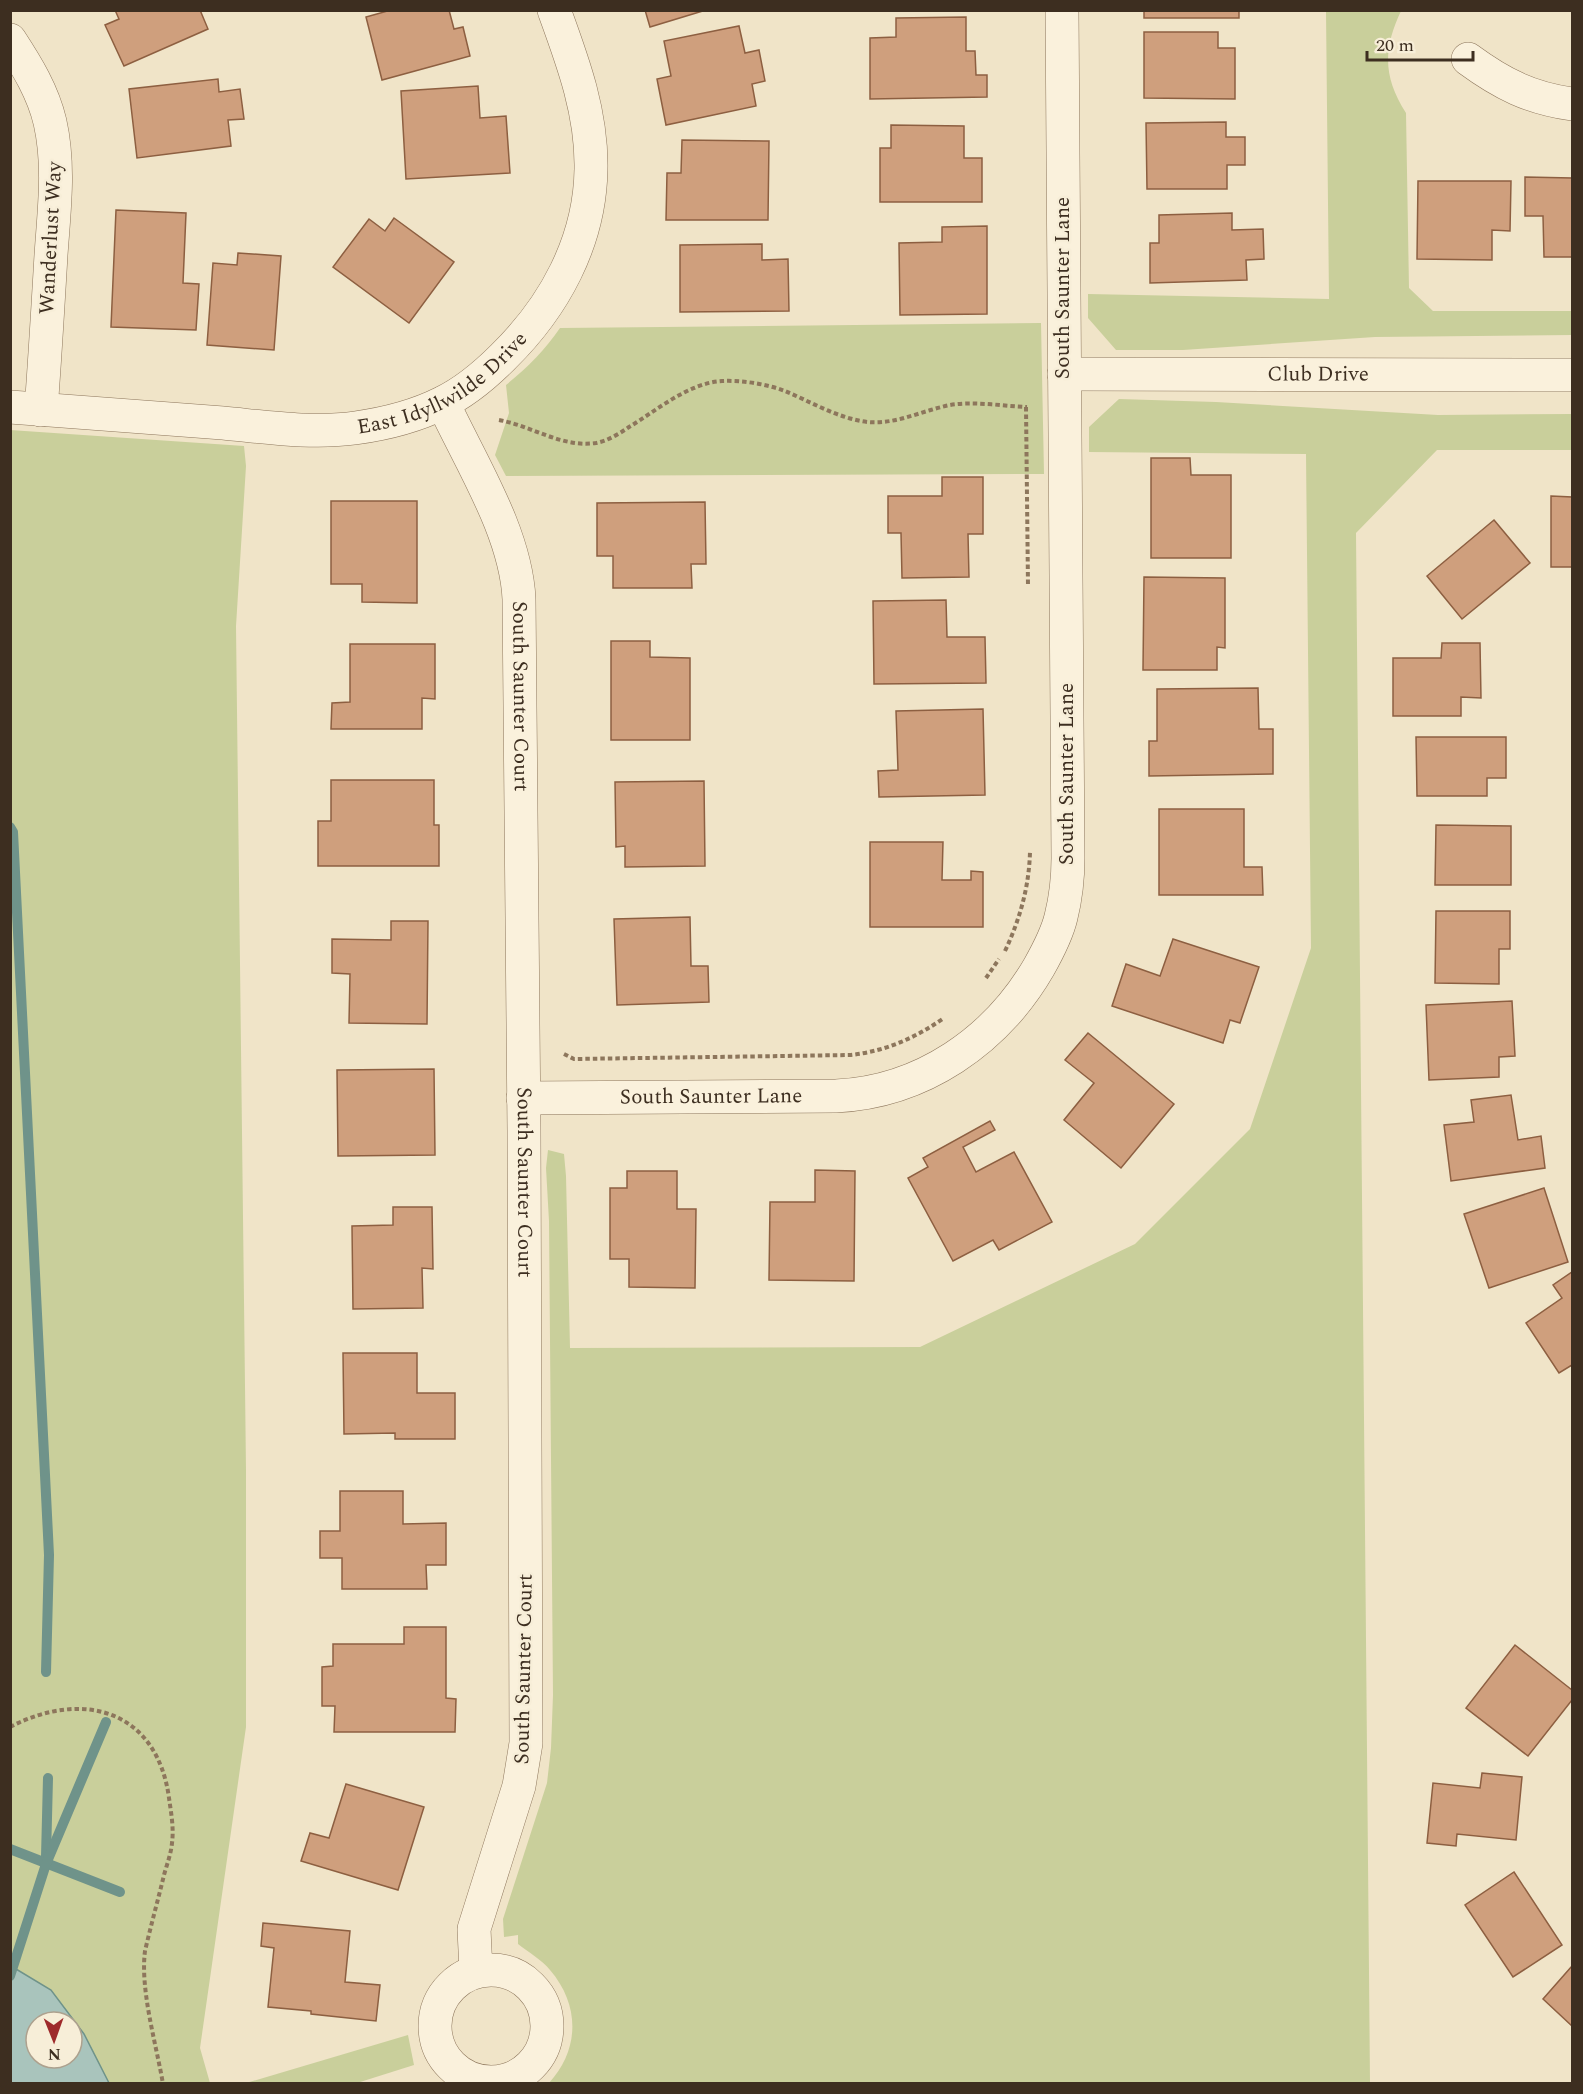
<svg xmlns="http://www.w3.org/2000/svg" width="1583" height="2094" viewBox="0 0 1583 2094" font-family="Spectral,serif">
  <rect width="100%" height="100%" fill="#f0e4c8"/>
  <g fill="#c9cf9b" fill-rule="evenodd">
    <path d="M1326 11H1401C1383 49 1383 77 1406 113L1409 288 1433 311H1572V335L1375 337 1183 350H1116L1088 318V294L1329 299Z"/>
    <path d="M1041 323 1044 474 506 476 495 455 509 413 506 385C527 368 545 350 560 328Z"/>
    <path d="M1119 399 1216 402 1438 415 1572 414V450H1437L1356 533 1370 2083H549C580 2049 580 2005 550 1970 542 1960 528 1952 518 1944V1935L504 1937 503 1919 547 1783 551 1748 553 1695 549 1221 546 1168 548 1150 564 1154 566 1176 570 1348 920 1347 1135 1244 1250 1129 1311 948 1306 454 1089 452V427Z"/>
    <path d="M10 430 244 446 246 466 236 626 246 1470V1727L200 2048 210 2083H11ZM36 2022H72V2058H36Z"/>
    <polygon points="408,2035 414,2065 357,2083 246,2083"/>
  </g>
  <path fill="#a9c4bc" stroke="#6f938a" stroke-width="1.5" fill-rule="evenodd" d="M11 1966 51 1990 84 2034 109 2083H11ZM36 2022H72V2058H36Z"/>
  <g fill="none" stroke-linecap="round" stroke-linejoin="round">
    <g stroke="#6f938a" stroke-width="10">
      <polyline points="10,827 13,832 49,1555 46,1672"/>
      <polyline points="10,1849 120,1892"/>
      <polyline points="46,1857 48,1778"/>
      <polyline points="10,1976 46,1864 106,1722"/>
    </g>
  </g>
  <g fill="#cf9f7d" stroke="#8d5f41" stroke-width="1.5">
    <polygon points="115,10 200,10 208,29 124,66 105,25 119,19"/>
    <polygon points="391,10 449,10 454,29 463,27 470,56 382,80 366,17"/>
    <polygon points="645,10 706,10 650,27"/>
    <rect x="1144" y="10" width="95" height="8"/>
    <polygon points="966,17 966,51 975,51 976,75 987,75 987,97 870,99 870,38 896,37 896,18"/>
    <polygon points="739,26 745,53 759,50 765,81 752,84 756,106 666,125 657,79 671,76 664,41"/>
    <polygon points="1144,32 1218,32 1218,48 1235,48 1235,99 1144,98"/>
    <polygon points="218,79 219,92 240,89 244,119 228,120 231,146 137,158 129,89"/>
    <polygon points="478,86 480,118 506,116 510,173 406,179 401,91"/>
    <polygon points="1226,122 1226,137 1245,137 1245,165 1227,165 1227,189 1147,189 1146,123"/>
    <polygon points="891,125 964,126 964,158 982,158 982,202 880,202 880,148 891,148"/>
    <polygon points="682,140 769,141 768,220 666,220 667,173 681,173"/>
    <polygon points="1525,177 1572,178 1572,257 1544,257 1543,216 1525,216"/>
    <polygon points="1418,181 1511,181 1510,231 1492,230 1492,260 1417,259"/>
    <polygon points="116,210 186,213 183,283 199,284 196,330 111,327"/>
    <polygon points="1232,213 1232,230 1263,229 1264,259 1246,260 1247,280 1150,283 1150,243 1159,243 1159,215"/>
    <polygon points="394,218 454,262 409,323 333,267 369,219 385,231"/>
    <polygon points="987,226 987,314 900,315 899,243 942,242 942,227"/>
    <polygon points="762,244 762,260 788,259 789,311 680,312 680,245"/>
    <polygon points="238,253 281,256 274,350 207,345 213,263 237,265"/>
    <polygon points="1151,458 1190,458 1191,475 1231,475 1231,558 1151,558"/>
    <polygon points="942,477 983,477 983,534 968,534 969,577 902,578 901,533 888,533 888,496 942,496"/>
    <polygon points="1551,496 1572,497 1572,567 1551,567"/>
    <polygon points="331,501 417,501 417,603 362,602 362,584 331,584"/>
    <polygon points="705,502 706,564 691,564 692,588 613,588 613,556 597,556 597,503"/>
    <polygon points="1494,520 1530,563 1462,619 1427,576"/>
    <polygon points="1144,577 1225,578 1225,648 1217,647 1217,670 1143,670"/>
    <polygon points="946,600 947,637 985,637 986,683 874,684 873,601"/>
    <polygon points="611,641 650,641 650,657 690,658 690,740 611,740"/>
    <polygon points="1442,643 1480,643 1481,698 1461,697 1461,716 1393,716 1393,658 1441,658"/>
    <polygon points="350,644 435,644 435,699 422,698 422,729 331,729 332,703 350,702"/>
    <polygon points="1258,688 1259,729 1273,729 1273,774 1149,776 1149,741 1157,741 1157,689"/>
    <polygon points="983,709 985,795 879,797 878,771 898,770 896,711"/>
    <polygon points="1416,737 1506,737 1506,778 1487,778 1487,796 1417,796"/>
    <polygon points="331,780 434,780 434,825 439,825 439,866 318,866 318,821 331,821"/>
    <polygon points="704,781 705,866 625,867 625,846 616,847 615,782"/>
    <polygon points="1159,809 1244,809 1244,867 1262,867 1263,895 1159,895"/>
    <polygon points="1436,825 1511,826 1511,885 1435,885"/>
    <polygon points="870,842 943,842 942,880 971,880 971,871 983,872 983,927 870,927"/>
    <polygon points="1436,911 1510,911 1510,949 1499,949 1499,984 1435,983"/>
    <polygon points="690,917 691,966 708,966 709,1002 617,1005 614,919"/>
    <polygon points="391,921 428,921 427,1024 349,1023 350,974 332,973 332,939 391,940"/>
    <polygon points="1173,939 1259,967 1240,1023 1230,1020 1223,1043 1112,1006 1126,964 1160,976"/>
    <polygon points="1512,1001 1515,1056 1499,1057 1499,1077 1429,1080 1426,1005"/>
    <polygon points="1088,1033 1174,1104 1121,1168 1064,1120 1094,1083 1065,1060"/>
    <polygon points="434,1069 435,1155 338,1156 337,1070"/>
    <polygon points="1511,1095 1518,1140 1541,1136 1545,1168 1451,1181 1444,1125 1474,1122 1471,1100"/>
    <polygon points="990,1121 995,1130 963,1147 976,1172 1014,1152 1052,1222 999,1250 993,1240 953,1261 908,1178 928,1167 923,1158"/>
    <polygon points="815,1170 855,1171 854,1281 769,1280 770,1202 815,1202"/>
    <polygon points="627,1171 677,1171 677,1209 696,1209 695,1288 629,1287 629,1259 610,1259 610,1188 627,1188"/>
    <polygon points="1544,1188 1568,1262 1489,1288 1464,1214"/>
    <polygon points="393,1207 432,1207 433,1269 422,1268 423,1308 353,1309 352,1226 393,1225"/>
    <polygon points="1572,1272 1572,1365 1559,1373 1526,1323 1562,1298 1553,1285"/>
    <polygon points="343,1353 417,1353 417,1393 455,1393 455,1439 395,1439 395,1433 344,1434"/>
    <polygon points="340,1491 403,1491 403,1524 446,1523 446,1565 426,1565 427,1589 342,1589 342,1558 320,1558 320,1531 340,1531"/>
    <polygon points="404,1627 446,1627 446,1698 456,1699 455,1732 334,1732 335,1706 322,1706 322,1667 333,1666 333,1644 404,1644"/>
    <polygon points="1515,1645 1572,1690 1572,1700 1528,1756 1466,1708"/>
    <polygon points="1482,1773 1522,1777 1516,1840 1457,1834 1456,1846 1427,1843 1433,1783 1480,1788"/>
    <polygon points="346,1784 424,1807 398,1890 301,1861 310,1833 329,1838"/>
    <polygon points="1514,1872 1562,1945 1513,1977 1465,1905"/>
    <polygon points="263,1923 350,1931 345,1982 380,1985 376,2021 311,2014 311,2011 268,2007 274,1948 261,1946"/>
    <polygon points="1572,1966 1572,2026 1543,1999"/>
  </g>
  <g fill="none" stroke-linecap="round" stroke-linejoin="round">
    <defs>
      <g id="minor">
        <path d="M10 40C27 66 43 92 50 122 60 166 54 211 51 255 48 306 45 358 41 410"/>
        <path d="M1468 59C1502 84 1530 98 1572 104"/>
        <path id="s1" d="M1064 374 1572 375"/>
        <path id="s2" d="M443 403C471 463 516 533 519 599L524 1130 526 1743 519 1786 474 1929 476 1971"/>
        <path id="s3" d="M10 407C81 413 152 418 223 423 266 427 312 434 355 428 384 424 416 416 442 403 465 392 485 375 503 357 554 307 590 242 591 169 592 113 573 62 554 10"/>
        <path id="s4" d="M523 1098 836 1096C922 1092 996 1041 1039 967 1048 951 1057 934 1061 917 1066 897 1068 878 1068 858L1062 10"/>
        <circle cx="491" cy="2026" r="56"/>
      </g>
    </defs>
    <use href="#minor" stroke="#8d765c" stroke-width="34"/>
    <g stroke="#8d765c" stroke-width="4" stroke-dasharray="4.5 3" stroke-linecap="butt">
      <polyline points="1026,407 1028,586"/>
      <path d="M499 420C532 426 562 448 596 443 607 441 619 434 629 427 656 411 688 383 722 381 742 380 766 384 785 391 809 401 834 416 861 421 892 427 920 411 950 405 975 401 1002 406 1027 407"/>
      <path d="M1005 951C1020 919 1029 887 1030 852"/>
      <polyline points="986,978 999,959"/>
      <path d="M564 1054 574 1059 851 1055C886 1051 915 1038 944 1018"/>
      <path d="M10 1727C83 1689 157 1710 169 1798 171 1812 174 1828 172 1843 171 1854 167 1864 164 1875 158 1900 151 1925 145 1951 140 1990 156 2043 163 2084"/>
    </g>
    <use href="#minor" stroke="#faf1dc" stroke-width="33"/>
  </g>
  <g text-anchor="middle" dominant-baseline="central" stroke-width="5" stroke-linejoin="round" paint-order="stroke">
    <g font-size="21" fill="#3d2e20" stroke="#f7eed8">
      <text transform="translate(51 238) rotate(-87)">Wanderlust Way</text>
      <text transform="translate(1063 288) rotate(-90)">South Saunter Lane</text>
      <text stroke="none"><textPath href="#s1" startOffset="254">Club Drive</textPath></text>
      <text stroke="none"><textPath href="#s3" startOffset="446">East Idyllwilde Drive</textPath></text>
      <text stroke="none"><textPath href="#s2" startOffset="309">South Saunter Court</textPath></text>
      <text transform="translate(1067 774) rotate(-90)">South Saunter Lane</text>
      <text stroke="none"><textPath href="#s4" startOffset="188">South Saunter Lane</textPath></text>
      <text stroke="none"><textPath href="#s2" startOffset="795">South Saunter Court</textPath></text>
      <text transform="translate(524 1669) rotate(-89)">South Saunter Court</text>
    </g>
  </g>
  <rect width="1583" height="2094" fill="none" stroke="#3d2e20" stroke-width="24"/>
  <g transform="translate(54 2040) rotate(179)"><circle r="28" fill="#f7eed8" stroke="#ada18e" stroke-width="1.5"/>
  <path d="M0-4.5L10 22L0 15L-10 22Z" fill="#9e2a2b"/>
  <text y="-9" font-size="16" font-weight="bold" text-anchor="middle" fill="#3d2e20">N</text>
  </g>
  <path d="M1367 51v9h106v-9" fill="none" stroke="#3d2e20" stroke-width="3"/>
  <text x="1376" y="51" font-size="18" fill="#3d2e20" stroke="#f7eed8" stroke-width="4.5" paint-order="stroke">20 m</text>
</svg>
